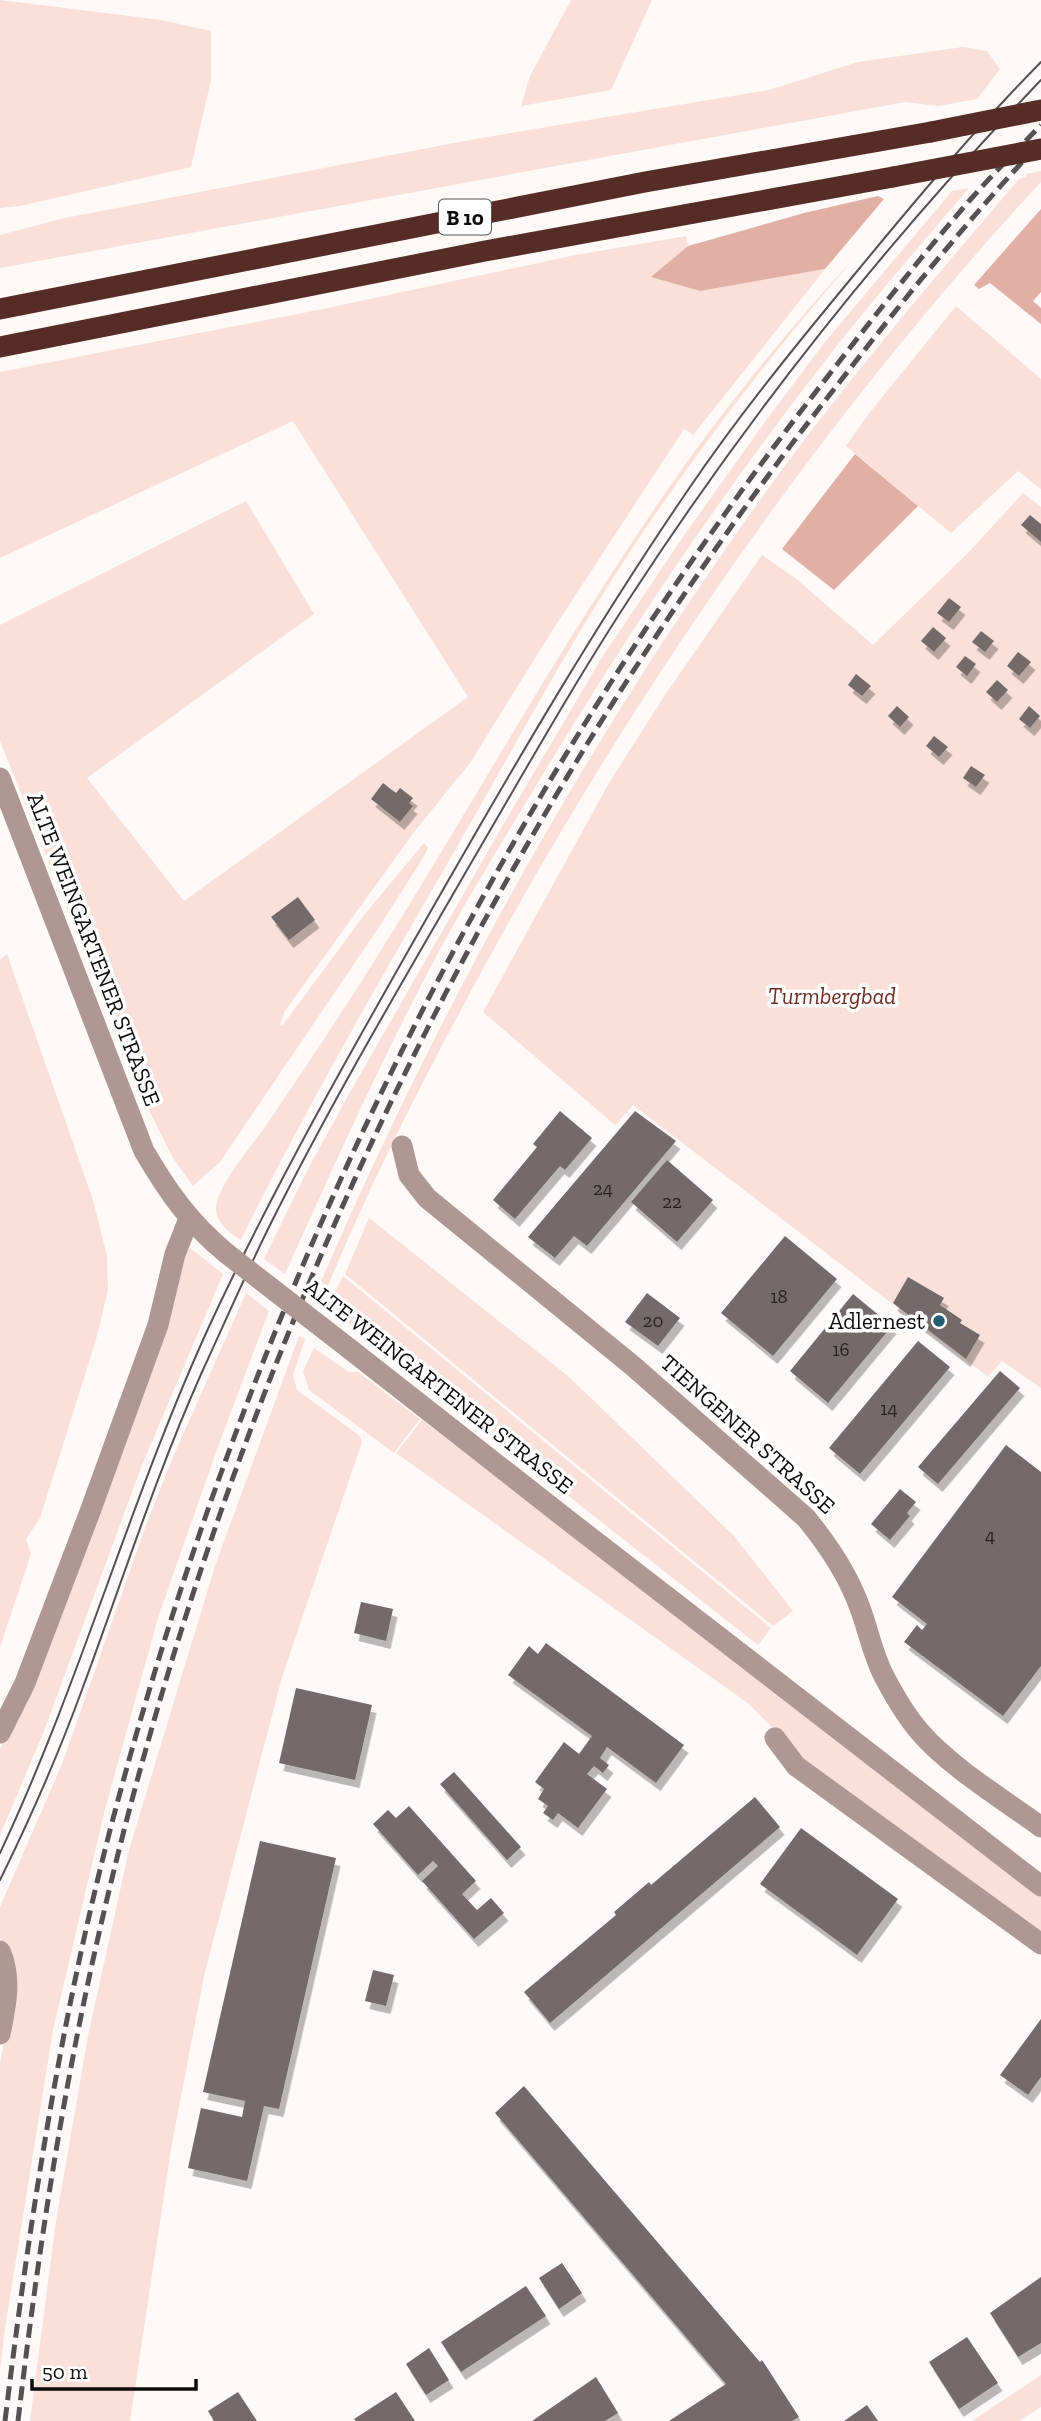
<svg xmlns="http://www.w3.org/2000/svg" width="1041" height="2421" viewBox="0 0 1041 2421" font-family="'Zilla Slab',serif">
  <defs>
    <filter id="shadow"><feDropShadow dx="4.5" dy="8" stdDeviation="0" flood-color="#0004"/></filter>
  </defs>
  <rect width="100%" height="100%" fill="#fff9f8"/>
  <g fill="#fbdfd9">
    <polygon points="0,0 161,20 211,31 211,80 191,167 20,206 0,208"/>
    <polygon points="571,0 652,0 611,90 521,106 530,76"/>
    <polygon points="963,47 987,51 1000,69 977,99 938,106 905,102 0,268 0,235 65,218 475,139 769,90 858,62"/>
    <path d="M1041 171V182C832 408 655 661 505 929 438 1050 373 1174 321 1303L314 1298C431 1024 575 761 748 517 831 399 925 289 1019 179L1026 177 1027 174Z"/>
    <path d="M969 188C914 252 859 316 808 383 708 513 617 650 533 791 497 850 461 909 429 970 377 1069 331 1172 285 1274L264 1259 309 1167 349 1094 499 832 601 659 685 534 767 419 825 342 952 191Z"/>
    <polygon points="686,236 688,246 652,277 700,291 825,269 693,435 684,429 552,631 470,763 414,832 285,1011 280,1024 282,1026 365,914 424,843 428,848 423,858 381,924 220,1162 193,1186 173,1158 140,1092 0,741 0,625 246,501 314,614 87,778 184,901 468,697 293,421 0,558 0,372 323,309 571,256"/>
    <path d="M858 254C767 358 682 469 608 586 555 670 508 758 458 845 383 975 307 1105 241 1240 230 1233 216 1223 216 1208 218 1184 251 1147 265 1127 292 1087 319 1047 345 1007 450 845 541 676 649 517 711 424 782 336 858 254Z"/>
    <polygon points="956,306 1041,379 1041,489 1018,471 951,533 846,446 867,416"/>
    <polygon points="1023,493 1041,507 1041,1388 1002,1361 988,1377 633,1105 615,1125 483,1012 609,783 665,695 762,555 795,578 873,645 969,552"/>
    <polygon points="7,954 93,1200 107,1256 108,1290 95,1343 40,1518 26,1539 31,1554 0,1647 0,960"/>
    <polygon points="369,1218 568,1376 734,1536 793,1611 773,1626 345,1274"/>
    <polygon points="190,1248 223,1274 142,1465 44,1731 0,1835 0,1749 27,1690 185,1251"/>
    <polygon points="343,1276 771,1628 758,1645 328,1307"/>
    <polygon points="246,1293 269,1311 216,1452 158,1618 105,1809 53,2030 5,2328 0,2370 0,2063 14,1994 10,1958 0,1938 0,1907 62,1764 145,1528 173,1457"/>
    <polygon points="299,1336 305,1339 293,1375 297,1390 360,1436 362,1442 282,1677 204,1976 171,2149 130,2421 30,2421 56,2221 88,2036 129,1850 215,1566"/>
    <polygon points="314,1348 349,1372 358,1372 420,1419 394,1453 309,1390 303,1371"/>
    <polygon points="422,1420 1041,1895 1041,1932 805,1761 749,1704 396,1453"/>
    <polygon points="1041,2375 1041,2407 1019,2421 972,2421"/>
  </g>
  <g fill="#e2afa5">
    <polygon points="878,196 884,199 825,269 700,291 651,277 688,246 804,213"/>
    <polygon points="1041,209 1041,292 1033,301 1041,308 1041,324 990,283 979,289 974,285"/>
    <polygon points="855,454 918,506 834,590 782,549"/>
  </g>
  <g fill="#736a69" filter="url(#shadow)">
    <polygon points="1030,515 1041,524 1041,542 1021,525"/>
    <polygon points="949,598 961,607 949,622 937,613"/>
    <polygon points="933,627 946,638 934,652 921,641"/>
    <polygon points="981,631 994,641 985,652 972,642"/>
    <polygon points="1018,652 1031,662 1019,676 1007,666"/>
    <polygon points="965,656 976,664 967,676 956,667"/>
    <polygon points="856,674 871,686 862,696 848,685"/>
    <polygon points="997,680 1008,690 997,702 986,692"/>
    <polygon points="897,706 909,717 900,727 888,716"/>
    <polygon points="1029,706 1040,716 1030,728 1019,719"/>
    <polygon points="934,736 948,747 939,757 926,746"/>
    <polygon points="971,766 985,775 976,787 963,778"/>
    <polygon points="383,783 396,793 400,788 413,798 409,803 413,806 400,822 371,799"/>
    <polygon points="298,897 315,920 289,940 271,917"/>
    <polygon points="560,1111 592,1138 565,1170 560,1166 515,1219 493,1200 537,1147 533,1144"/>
    <polygon points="635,1111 676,1141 587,1246 574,1236 555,1258 528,1237"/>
    <polygon points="667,1160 713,1200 677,1242 631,1202"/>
    <polygon points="785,1236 837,1279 773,1356 721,1313"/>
    <polygon points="908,1277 944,1298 940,1305 962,1320 960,1323 980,1335 966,1359 893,1303"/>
    <polygon points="647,1293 680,1318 658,1346 625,1322"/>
    <polygon points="853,1294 892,1326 828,1403 790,1371"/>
    <polygon points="918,1341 950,1367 860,1474 829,1448"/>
    <polygon points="1000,1371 1020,1388 938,1484 918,1467"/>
    <polygon points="1006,1445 1041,1472 1041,1666 1003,1716 904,1642 917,1625 922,1630 927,1624 892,1597"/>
    <polygon points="900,1489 916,1502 907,1513 910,1516 890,1540 871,1524"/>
    <polygon points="361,1602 393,1609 386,1641 354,1633"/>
    <polygon points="546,1643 684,1745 656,1783 607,1747 600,1758 609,1765 603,1773 594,1766 587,1774 607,1789 578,1828 558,1813 553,1820 543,1813 548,1806 538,1799 544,1789 535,1782 564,1742 579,1754 592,1736 508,1675 529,1646 538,1654"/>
    <polygon points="296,1688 372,1705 355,1780 279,1763"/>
    <polygon points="454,1772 521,1847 507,1860 440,1784"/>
    <polygon points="755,1797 780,1827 550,2023 524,1992 616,1915 614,1912 649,1882 651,1885"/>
    <polygon points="409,1806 476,1881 462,1894 477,1910 491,1898 504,1913 474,1939 422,1881 438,1866 433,1861 418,1875 373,1824 388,1810 396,1818"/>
    <polygon points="801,1828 898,1899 857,1955 760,1884"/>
    <polygon points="260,1841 336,1858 279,2109 264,2106 247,2181 188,2168 201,2108 242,2117 245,2101 203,2092"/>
    <polygon points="373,1970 394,1975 386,2006 365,2001"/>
    <polygon points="1041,2019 1041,2077 1028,2095 1000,2075"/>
    <polygon points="524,2086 760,2362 762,2360 799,2417 792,2421 669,2421 726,2384 495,2113"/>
    <polygon points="562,2263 582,2293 559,2309 539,2278"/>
    <polygon points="1041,2277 1041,2343 1018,2357 990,2313"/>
    <polygon points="526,2286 546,2316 461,2372 441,2342"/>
    <polygon points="967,2337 998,2383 959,2409 929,2362"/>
    <polygon points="429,2348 449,2380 426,2395 406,2364"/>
    <polygon points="596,2377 618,2413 605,2421 532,2421"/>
    <polygon points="238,2392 257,2421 214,2421 208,2411"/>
    <polygon points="396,2392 415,2421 356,2421 354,2419"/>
    <polygon points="867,2405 878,2421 844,2421"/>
  </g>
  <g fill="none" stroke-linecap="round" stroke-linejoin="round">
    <g stroke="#af9894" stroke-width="21">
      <path d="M0 778 144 1151C168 1192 189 1222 226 1253"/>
      <path d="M402 1146 409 1175 427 1198 633 1366 806 1518C829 1546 848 1574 860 1608 869 1632 873 1656 885 1678 895 1697 906 1716 920 1732 950 1767 1003 1799 1041 1827"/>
      <polyline points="351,1350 569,1521 1041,1886"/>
      <polyline points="0,1733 25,1683 91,1509 158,1325 175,1254 189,1219"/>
      <polyline points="775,1738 796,1766 1041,1944"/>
      <path d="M0 1951C12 1978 6 2005 0 2034"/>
    </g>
    <g stroke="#552d26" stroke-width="21">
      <polyline points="0,309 645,182 931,132"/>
      <polyline points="0,347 485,251 893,177"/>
    </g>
    <g stroke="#555150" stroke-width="2">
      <path d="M0 1853C82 1679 132 1492 213 1318 280 1175 358 1039 436 902 516 762 597 623 688 490 739 415 796 345 854 275 914 202 975 129 1041 62"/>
      <path d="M0 1880C31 1817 59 1753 83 1687 122 1582 156 1475 202 1372 224 1324 245 1276 268 1229 329 1106 399 988 467 870 522 776 575 681 635 590 754 408 891 237 1041 80"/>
    </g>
    <g stroke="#555150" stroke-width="5" stroke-dasharray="14 7" stroke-linecap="butt">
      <path d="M5 2421C29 2225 59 2029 108 1838 242 1320 476 836 801 411 856 340 911 268 970 200 993 174 1017 150 1041 125"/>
      <path d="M18 2421C37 2261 61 2100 97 1942 220 1398 461 882 797 437 875 336 953 235 1041 142"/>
    </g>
    <polyline stroke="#af9894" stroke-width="21" points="226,1253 351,1350"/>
    <g stroke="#552d26" stroke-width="21">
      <polyline points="931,132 1041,110"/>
      <polyline points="893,177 1041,149"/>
    </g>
  </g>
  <circle fill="#225d75" stroke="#fff" stroke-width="2.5" cx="939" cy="1321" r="7"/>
  <g text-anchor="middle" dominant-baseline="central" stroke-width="7" stroke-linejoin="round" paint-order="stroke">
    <g font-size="19" fill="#272322">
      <text x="603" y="1188">24</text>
      <text x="672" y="1201">22</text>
      <text x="779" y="1296">18</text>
      <text x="653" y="1320">20</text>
      <text x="841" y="1349">16</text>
      <text x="889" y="1408">14</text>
      <text x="990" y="1535">4</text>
    </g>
    <rect fill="#fff" stroke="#565454" stroke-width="2" x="439" y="199.5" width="52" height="35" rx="5"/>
    <g font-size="21" font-weight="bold" fill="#0e0b0a">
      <text x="465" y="217">B 10</text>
    </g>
    <g font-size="23" fill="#0e0b0a" stroke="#fff">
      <text transform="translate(94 949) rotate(69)">ALTE WEINGARTENER STRASSE</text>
      <text transform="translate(439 1386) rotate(38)">ALTE WEINGARTENER STRASSE</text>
      <text transform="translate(748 1434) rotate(42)">TIENGENER STRASSE</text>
    </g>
    <g font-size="23" font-style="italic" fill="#6a2d22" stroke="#fff">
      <text x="832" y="996">Turmbergbad</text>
    </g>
    <g font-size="23" fill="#0e0b0a" stroke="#fff" text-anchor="end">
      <text x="925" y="1321">Adlernest</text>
    </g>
  </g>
  <path d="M32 2379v10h164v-10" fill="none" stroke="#0e0b0a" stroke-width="3.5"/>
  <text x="42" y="2379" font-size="21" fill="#0e0b0a" stroke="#ffffff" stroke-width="5" paint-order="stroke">50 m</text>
</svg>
